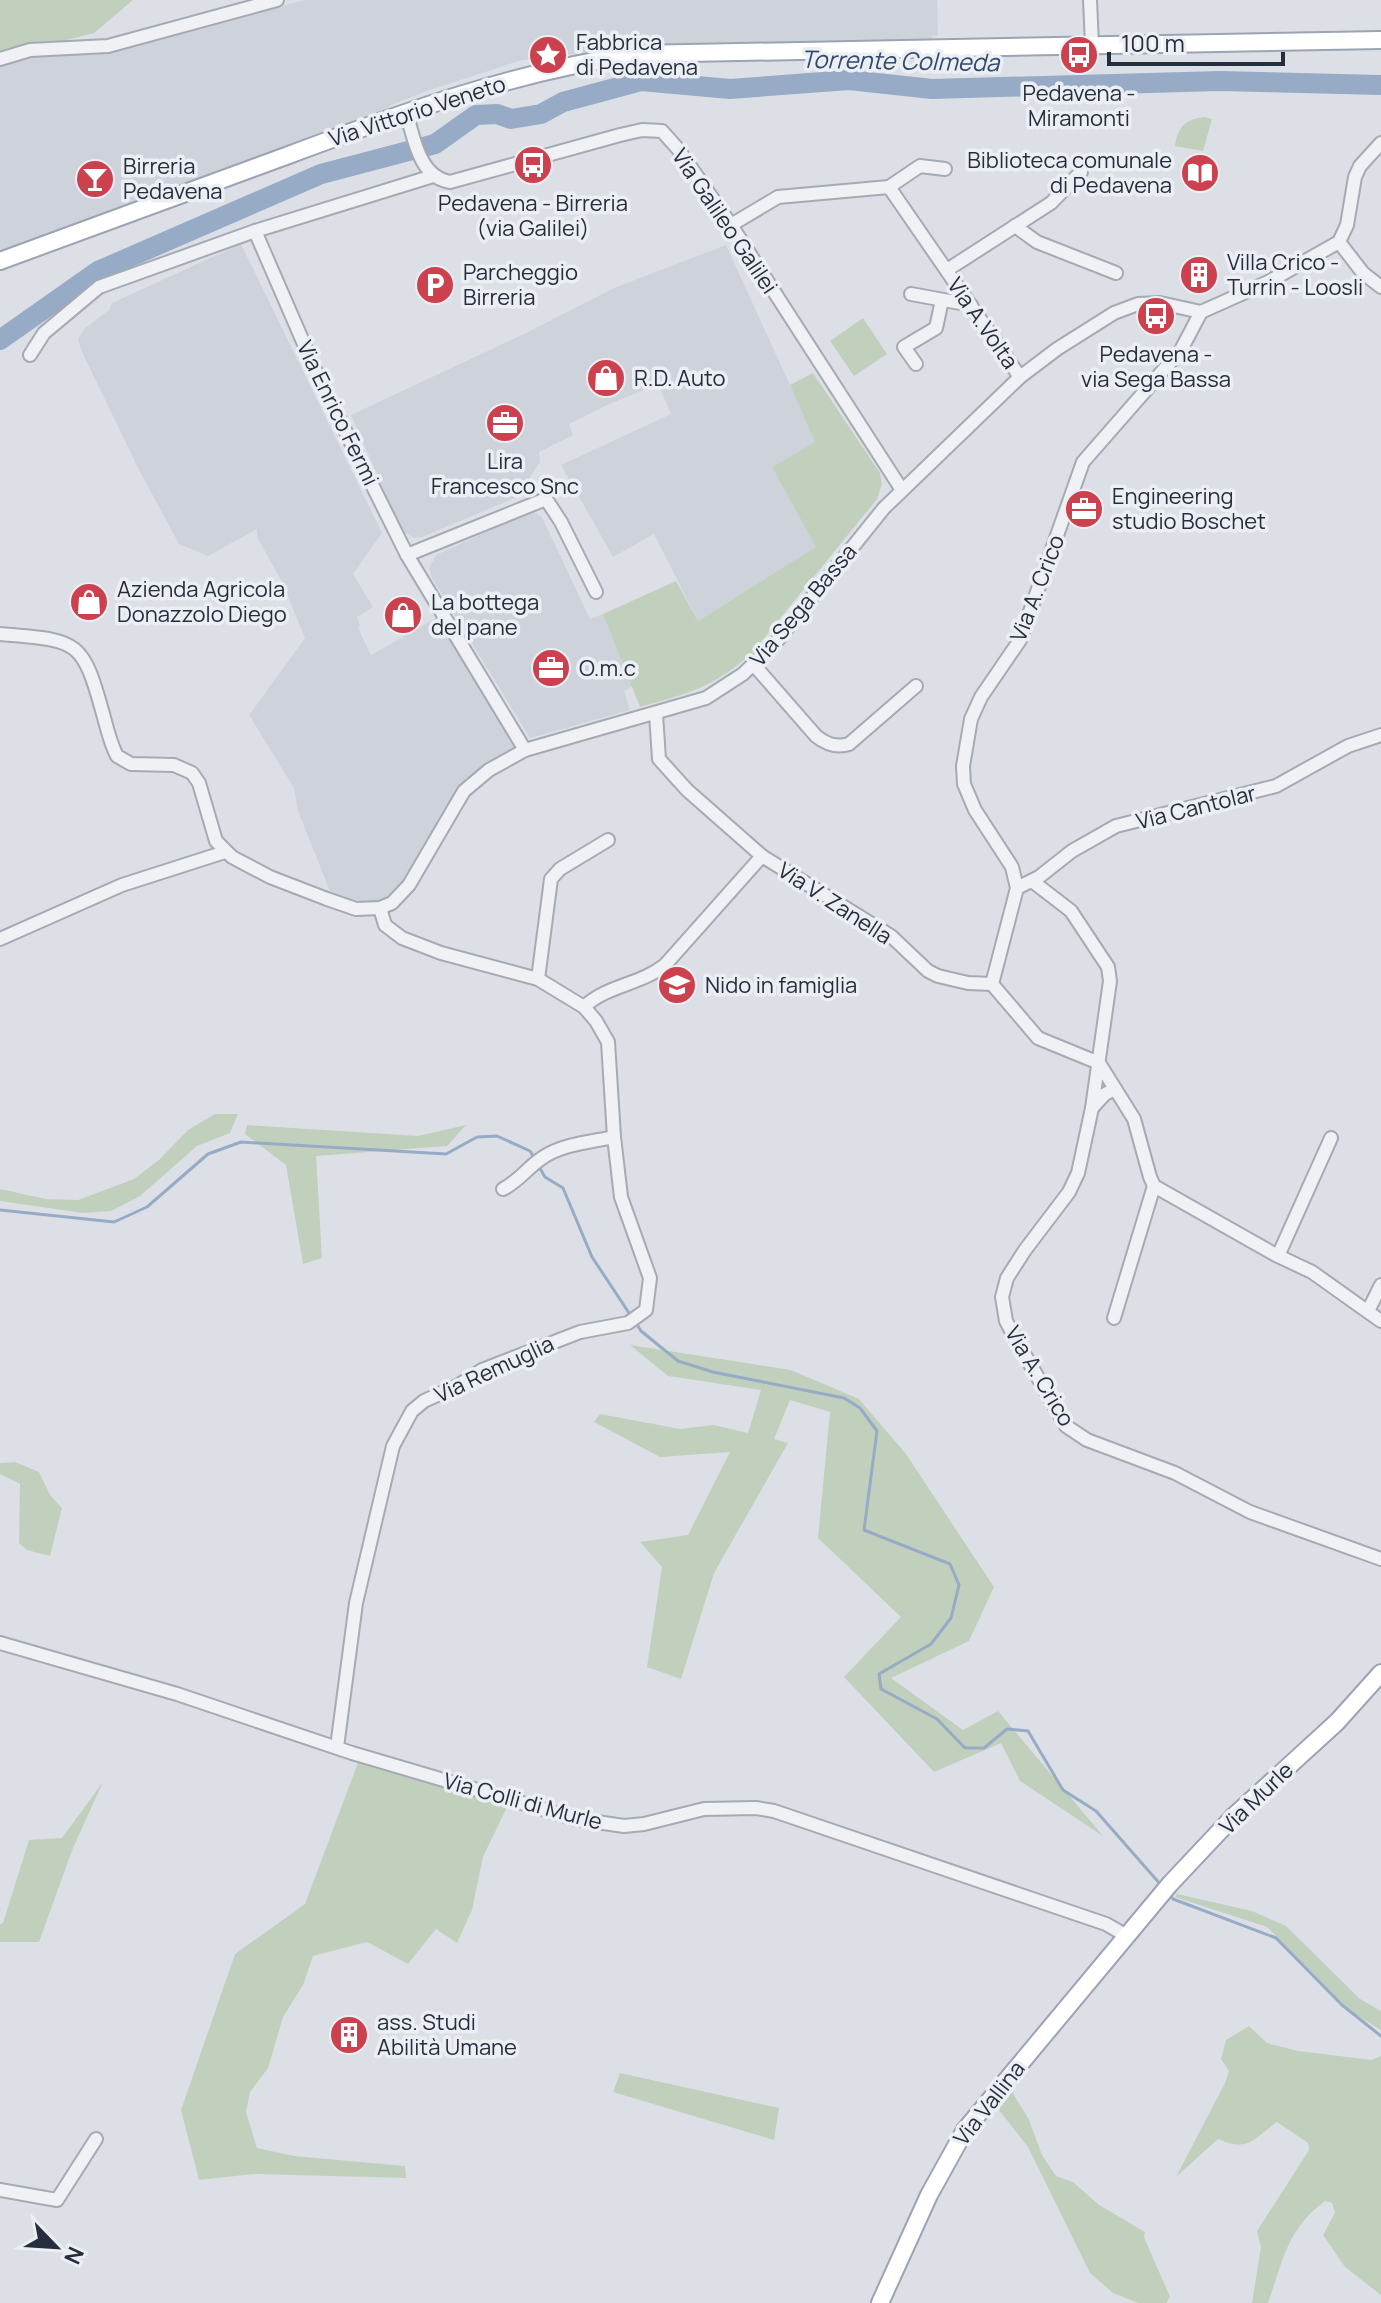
<svg xmlns="http://www.w3.org/2000/svg" width="1381" height="2303" viewBox="0 0 1381 2303" font-family="Manrope,sans-serif">
  <rect width="100%" height="100%" fill="#dce0e6"/>
  <g fill="#ced2db">
    <polygon points="305,0 937,0 938,36 932,35 932,41 641,46 522,60 424,92 389,106 390,112 0,254 0,64 42,49 155,38"/>
    <polygon points="241,244 382,533 353,574 373,607 357,617 360,626 358,628 371,655 436,618 514,743 514,751 477,774 399,889 382,899 366,903 331,894 298,811 294,788 249,715 305,638 281,580 257,537 257,529 208,556 179,544 138,468 82,352 78,339 84,329 109,310 112,303"/>
    <polygon points="726,245 816,442 772,467 817,547 698,621 654,534 613,557 561,465 671,414 658,384 605,406 569,424 573,435 539,452 540,462 517,497 422,537 414,538 402,531 351,415 526,333 614,288"/>
    <polygon points="535,513 542,517 590,619 603,614 633,686 624,691 630,710 530,738 432,578 429,568 436,555 526,514"/>
  </g>
  <g fill="#c1d0bd">
    <polygon points="0,0 133,0 94,33 0,57"/>
    <path d="M1204 117 1212 119 1203 151 1175 146C1177 127 1186 119 1204 117Z"/>
    <polygon points="863,318 887,354 854,376 830,341"/>
    <path d="M813 373 880 473 882 484 877 499 752 653C714 687 688 694 640 707L603 614 676 581 698 621 816 547 772 467 815 442 790 385Z"/>
    <polygon points="215,1114 238,1114 230,1133 197,1146 140,1196 111,1211 83,1213 0,1201 0,1189 46,1199 78,1200 134,1179 160,1159 188,1130"/>
    <polygon points="247,1125 418,1136 466,1125 447,1146 316,1156 322,1258 303,1264 286,1165 245,1134"/>
    <polygon points="630,1345 791,1370 859,1399 906,1454 994,1587 969,1641 891,1678 963,1730 998,1711 1103,1836 1020,1781 1001,1743 934,1772 844,1677 901,1617 818,1538 830,1412 790,1400 774,1439 788,1443 714,1573 681,1679 647,1667 662,1567 640,1542 688,1535 730,1452 660,1457 594,1422 600,1414 680,1429 714,1425 748,1433 761,1390 668,1376"/>
    <polygon points="15,1462 39,1472 50,1495 62,1508 50,1556 27,1550 19,1543 20,1484 0,1474 0,1463"/>
    <polygon points="359,1760 509,1803 483,1857 472,1910 457,1943 436,1929 408,1964 367,1942 313,1956 303,1985 283,2017 268,2068 250,2092 246,2112 257,2148 294,2156 405,2166 406,2178 254,2174 199,2180 181,2110 235,1954 305,1904"/>
    <polygon points="103,1782 73,1848 39,1942 0,1942 0,1924 3,1923 29,1840 62,1838"/>
    <polygon points="1177,1894 1252,1911 1286,1926 1360,1999 1381,2011 1381,2030 1353,2013 1329,1991 1267,1927 1175,1897"/>
    <path d="M1249 2026 1267 2043 1298 2051 1372 2060 1381 2056V2295L1345 2267 1323 2235 1335 2213 1332 2203 1325 2201C1287 2229 1283 2261 1268 2303H1252L1261 2247 1257 2231 1309 2150 1308 2143 1277 2122C1254 2138 1248 2153 1218 2139L1176 2177 1225 2083 1229 2071 1221 2059 1226 2040Z"/>
    <polygon points="620,2073 779,2108 774,2140 613,2092"/>
    <polygon points="1011,2090 1029,2120 1042,2155 1056,2176 1073,2182 1099,2205 1145,2232 1144,2237 1170,2297 1166,2303 1138,2303 1113,2293 1090,2273 1028,2147 999,2110 1001,2103"/>
  </g>
  <g fill="none" stroke-linecap="round" stroke-linejoin="round">
    <g stroke="#97abc6" stroke-width="3">
      <polyline points="538,1165 545,1177 563,1188 592,1257 631,1316"/>
      <polyline points="0,1210 114,1222 147,1207 208,1154 241,1142 446,1154 477,1137 497,1136 530,1151 535,1159"/>
      <polyline points="636,1323 641,1331 678,1361 713,1372 844,1398 860,1408 877,1431 864,1530 950,1564 959,1585 951,1618 931,1644 879,1674 881,1689 937,1719 965,1748 984,1748 1007,1729 1028,1731 1063,1790 1096,1811 1161,1885"/>
      <polyline points="1169,1894 1173,1899 1276,1938 1342,2005 1381,2036"/>
    </g>
    <polyline stroke="#97abc6" stroke-width="20" points="0,340 98,271 321,174 435,144 476,115 497,114 511,119 541,114 563,102 641,81 730,89 849,80 932,89 1220,81 1381,85"/>
    <defs>
      <g id="minor">
        <polyline points="1090,0 1092,45"/>
        <polyline points="0,59 30,50 108,46 277,0"/>
        <path d="M406 112C414 138 419 177 450 182L620 135 642 130 662 131 678 149 731 225 902 490"/>
        <polyline points="889,187 920,166 945,169"/>
        <polyline points="731,225 778,197 889,187 1020,377"/>
        <polyline points="1015,226 1037,242 1116,273"/>
        <polyline points="255,231 317,374 407,555 525,750"/>
        <polyline points="1339,242 1363,273 1381,287"/>
        <polyline points="947,270 1051,203 1081,172"/>
        <polyline points="911,294 971,305"/>
        <polyline points="30,355 44,333 99,287 255,231 433,176"/>
        <polyline points="916,364 904,347 936,328 942,300"/>
        <polyline points="407,555 546,499 561,522 596,592"/>
        <path d="M0 634C77 641 82 637 103 714 107 728 110 743 117 756L131 764 174 765 192 773 199 783 216 841 232 857 270 877 327 899 356 909 380 908 392 903 409 885 464 791 489 770 525 750 706 698 743 674 777 641 884 508 1020 377 1057 349 1114 313 1138 304 1160 303 1201 312 1268 282 1339 242 1347 225 1355 177 1360 166 1381 143"/>
        <path d="M754 665 816 736C826 744 836 748 849 744L916 686"/>
        <polyline points="656,714 659,759 687,790 762,856 891,936 928,971 938,976 968,983 992,984"/>
        <polyline points="1032,881 1071,911 1108,967 1110,981 1092,1108 1105,1094 1115,1089"/>
        <polyline points="1017,888 1039,877 1072,851 1116,826 1276,786 1348,746 1381,735"/>
        <polyline points="0,939 122,885 225,852"/>
        <polyline points="538,979 551,879 560,869 608,840"/>
        <polyline points="992,984 1017,888 1012,867 975,810 964,784 963,766 971,719 981,697 1020,640 1083,462 1181,350 1201,312"/>
        <polyline points="992,984 1038,1038 1099,1063"/>
        <path d="M584 1007C607 985 640 985 665 965L762 856"/>
        <polyline points="1099,1063 1134,1119 1150,1177 1154,1186 1276,1255 1312,1272 1381,1321"/>
        <polyline points="1092,1108 1078,1173 1069,1192 1025,1250 1007,1278 1002,1297 1006,1321 1015,1338 1066,1426 1087,1440 1175,1473 1250,1512 1381,1559"/>
        <path d="M503 1189C519 1181 527 1168 542 1158 562 1144 591 1142 614 1137"/>
        <polyline points="1278,1256 1331,1138"/>
        <polyline points="1368,1311 1381,1285"/>
        <polyline points="1114,1318 1154,1186"/>
        <polyline points="0,1643 177,1694 352,1753 576,1819 624,1826 644,1824 704,1809 756,1808 774,1811 1106,1924 1125,1935 1132,1928"/>
        <polyline points="337,1747 356,1603 393,1446 412,1411 424,1401 459,1385 482,1370 580,1332 628,1323 646,1310 650,1278 621,1197 614,1137 608,1042 596,1021 584,1007 538,979 441,953 402,938 385,925 380,908"/>
        <polyline points="0,2190 57,2200 96,2139"/>
      </g>
      <g id="major">
        <path d="M0 261C95 226 191 191 286 156 401 113 516 71 637 54L1381 40"/>
        <polyline points="880,2303 929,2195 965,2130 1170,1884 1233,1817 1337,1722 1381,1673"/>
      </g>
    </defs>
    <use href="#minor" stroke="#a5aab3" stroke-width="16"/>
    <use href="#major" stroke="#9ca3b2" stroke-width="20"/>
    <use href="#minor" stroke="#eff1f5" stroke-width="12"/>
    <use href="#major" stroke="#fff" stroke-width="16"/>
  </g>
  <defs>
    <symbol id="sight-disc" viewBox="-11 -11 22 22"><circle r="9.5" fill="#cc414d" stroke="#ebeff4"/><path d="M0-6L1.8-2.2L6-1.7L2.9 1.2L3.7 5.4L0 3.3L-3.7 5.4L-2.9 1.2L-6-1.7L-1.8-2.2Z" fill="#fff"/></symbol>
    <symbol id="bus-disc" viewBox="-11 -11 22 22"><circle r="9.5" fill="#cc414d" stroke="#ebeff4"/><path d="M-5-6H5V4H4V6H2V4H-2V6H-4V4H-5ZM-3.5-4V0h7V-4ZM-3.5 1.2v1.5H-2V1.2ZM2 1.2v1.5H3.5V1.2Z" fill="#fff"/></symbol>
    <symbol id="library-disc" viewBox="-11 -11 22 22"><circle r="9.5" fill="#cc414d" stroke="#ebeff4"/><path d="M-6-4Q-3-5.5-.7-3.5V5Q-3 3-6 4ZM6-4Q3-5.5 .7-3.5V5Q3 3 6 4Z" fill="#fff"/></symbol>
    <symbol id="bar-disc" viewBox="-11 -11 22 22"><circle r="9.5" fill="#cc414d" stroke="#ebeff4"/><path d="M-6-5H6L.8 .8V4.5H3.5V6h-7V4.5H-.8V.8Z" fill="#fff"/></symbol>
    <symbol id="building-disc" viewBox="-11 -11 22 22"><circle r="9.5" fill="#cc414d" stroke="#ebeff4"/><path d="M-4-6H4V6H1V3H-1V6H-4ZM-2.5-4.3h1.7v1.8h-1.7ZM.8-4.3h1.7v1.8H.8ZM-2.5-1h1.7V.8h-1.7ZM.8-1h1.7V.8H.8Z" fill="#fff"/></symbol>
    <symbol id="parking-disc" viewBox="-11 -11 22 22"><circle r="9.5" fill="#cc414d" stroke="#ebeff4"/><path d="M-3.5-5.5H1a3.5 3.5 0 0 1 0 7H-1V5.5H-3.5ZM-1-3.4V-.6H.8a1.4 1.4 0 0 0 0-2.8Z" fill="#fff"/></symbol>
    <symbol id="shop-disc" viewBox="-11 -11 22 22"><circle r="9.5" fill="#cc414d" stroke="#ebeff4"/><path d="M-5-2.5h2.3a2.7 3.5 0 0 1 5.4 0H5L5.5 6h-11ZM-1.5-2.5h3a1.5 2.3 0 0 0-3 0Z" fill="#fff"/></symbol>
    <symbol id="office-disc" viewBox="-11 -11 22 22"><circle r="9.5" fill="#cc414d" stroke="#ebeff4"/><path d="M-6-3h4V-5.5h4V-3h4V5H-6ZM-1-4.5V-3h2v-1.5ZM-6 0V1H6V0Z" fill="#fff"/></symbol>
    <symbol id="school-disc" viewBox="-11 -11 22 22"><circle r="9.5" fill="#cc414d" stroke="#ebeff4"/><path d="M0-5L7-2L0 1L-7-2ZM-4 1L0 2.5L4 1V4Q0 6-4 4Z" fill="#fff"/></symbol>
  </defs>
  <g fill-rule="evenodd">
    <use href="#sight-disc" x="526" y="33" width="44" height="44"/>
    <use href="#bus-disc" x="1057" y="33" width="44" height="44"/>
    <use href="#bus-disc" x="511" y="143" width="44" height="44"/>
    <use href="#library-disc" x="1178" y="151" width="44" height="44"/>
    <use href="#bar-disc" x="73" y="157" width="44" height="44"/>
    <use href="#building-disc" x="1177" y="253" width="44" height="44"/>
    <use href="#parking-disc" x="413" y="263" width="44" height="44"/>
    <use href="#bus-disc" x="1134" y="294" width="44" height="44"/>
    <use href="#shop-disc" x="584" y="356" width="44" height="44"/>
    <use href="#office-disc" x="483" y="401" width="44" height="44"/>
    <use href="#office-disc" x="1062" y="487" width="44" height="44"/>
    <use href="#shop-disc" x="67" y="580" width="44" height="44"/>
    <use href="#shop-disc" x="381" y="593" width="44" height="44"/>
    <use href="#office-disc" x="529" y="646" width="44" height="44"/>
    <use href="#school-disc" x="655" y="963" width="44" height="44"/>
    <use href="#building-disc" x="327" y="2013" width="44" height="44"/>
  </g>
  <g text-anchor="middle" dominant-baseline="central" stroke-width="7" stroke-linejoin="round" paint-order="stroke">
    <g font-size="22" fill="#262d3c" stroke="#ebeff4" text-anchor="start">
      <text x="576" y="42">Fabbrica<tspan x="576" dy="25">di Pedavena</tspan></text>
      <text x="1079" y="93" text-anchor="middle">Pedavena -<tspan x="1079" dy="25">Miramonti</tspan></text>
      <text x="1172" y="160" text-anchor="end">Biblioteca comunale<tspan x="1172" dy="25">di Pedavena</tspan></text>
      <text x="123" y="166">Birreria<tspan x="123" dy="25">Pedavena</tspan></text>
      <text x="533" y="203" text-anchor="middle">Pedavena - Birreria<tspan x="533" dy="25">(via Galilei)</tspan></text>
      <text x="1227" y="262">Villa Crico -<tspan x="1227" dy="25">Turrin - Loosli</tspan></text>
      <text x="463" y="272">Parcheggio<tspan x="463" dy="25">Birreria</tspan></text>
      <text x="1156" y="354" text-anchor="middle">Pedavena -<tspan x="1156" dy="25">via Sega Bassa</tspan></text>
      <text x="634" y="378">R.D. Auto</text>
      <text x="505" y="461" text-anchor="middle">Lira<tspan x="505" dy="25">Francesco Snc</tspan></text>
      <text x="1112" y="496">Engineering<tspan x="1112" dy="25">studio Boschet</tspan></text>
      <text x="117" y="589">Azienda Agricola<tspan x="117" dy="25">Donazzolo Diego</tspan></text>
      <text x="431" y="602">La bottega<tspan x="431" dy="25">del pane</tspan></text>
      <text x="579" y="668">O.m.c</text>
      <text x="705" y="985">Nido in famiglia</text>
      <text x="377" y="2022">ass. Studi<tspan x="377" dy="25">Abilità Umane</tspan></text>
    </g>
    <g font-size="22" fill="#262d3c" stroke="#ebeff4">
      <text transform="translate(417 111) rotate(-18)">Via Vittorio Veneto</text>
      <text transform="translate(725 221) rotate(56)">Via Galileo Galilei</text>
      <text transform="translate(983 323) rotate(55)">Via A.Volta</text>
      <text transform="translate(338 413) rotate(64)">Via Enrico Fermi</text>
      <text transform="translate(1037 588) rotate(-69)">Via A. Crico</text>
      <text transform="translate(803 605) rotate(-50)">Via Sega Bassa</text>
      <text transform="translate(1196 807) rotate(-14)">Via Cantolar</text>
      <text transform="translate(835 903) rotate(33)">Via V. Zanella</text>
      <text transform="translate(494 1369) rotate(-25)">Via Remuglia</text>
      <text transform="translate(1040 1376) rotate(59)">Via A. Crico</text>
      <text transform="translate(1256 1798) rotate(-44)">Via Murle</text>
      <text transform="translate(523 1801) rotate(15)">Via Colli di Murle</text>
      <text transform="translate(989 2103) rotate(-52)">Via Vallina</text>
    </g>
    <g font-size="24" font-style="italic" fill="#31496f" stroke="#ebeff4">
      <text transform="translate(900 60) rotate(1)">Torrente Colmeda</text>
    </g>
  </g>
  <g transform="translate(56 2247) rotate(115)" stroke="#ebeff4" stroke-width="6" paint-order="stroke">
  <path d="M0-6L14 30L0 20L-14 30Z" fill="#262d3c"/>
  <text y="-12" font-size="22" font-weight="bold" text-anchor="middle" fill="#262d3c">N</text>
  </g>
  <path d="M1109 52v12h174v-12" fill="none" stroke="#262d3c" stroke-width="4"/>
  <text x="1121" y="52" font-size="24" fill="#262d3c" stroke="#ebeff4" stroke-width="6" paint-order="stroke">100 m</text>
</svg>
